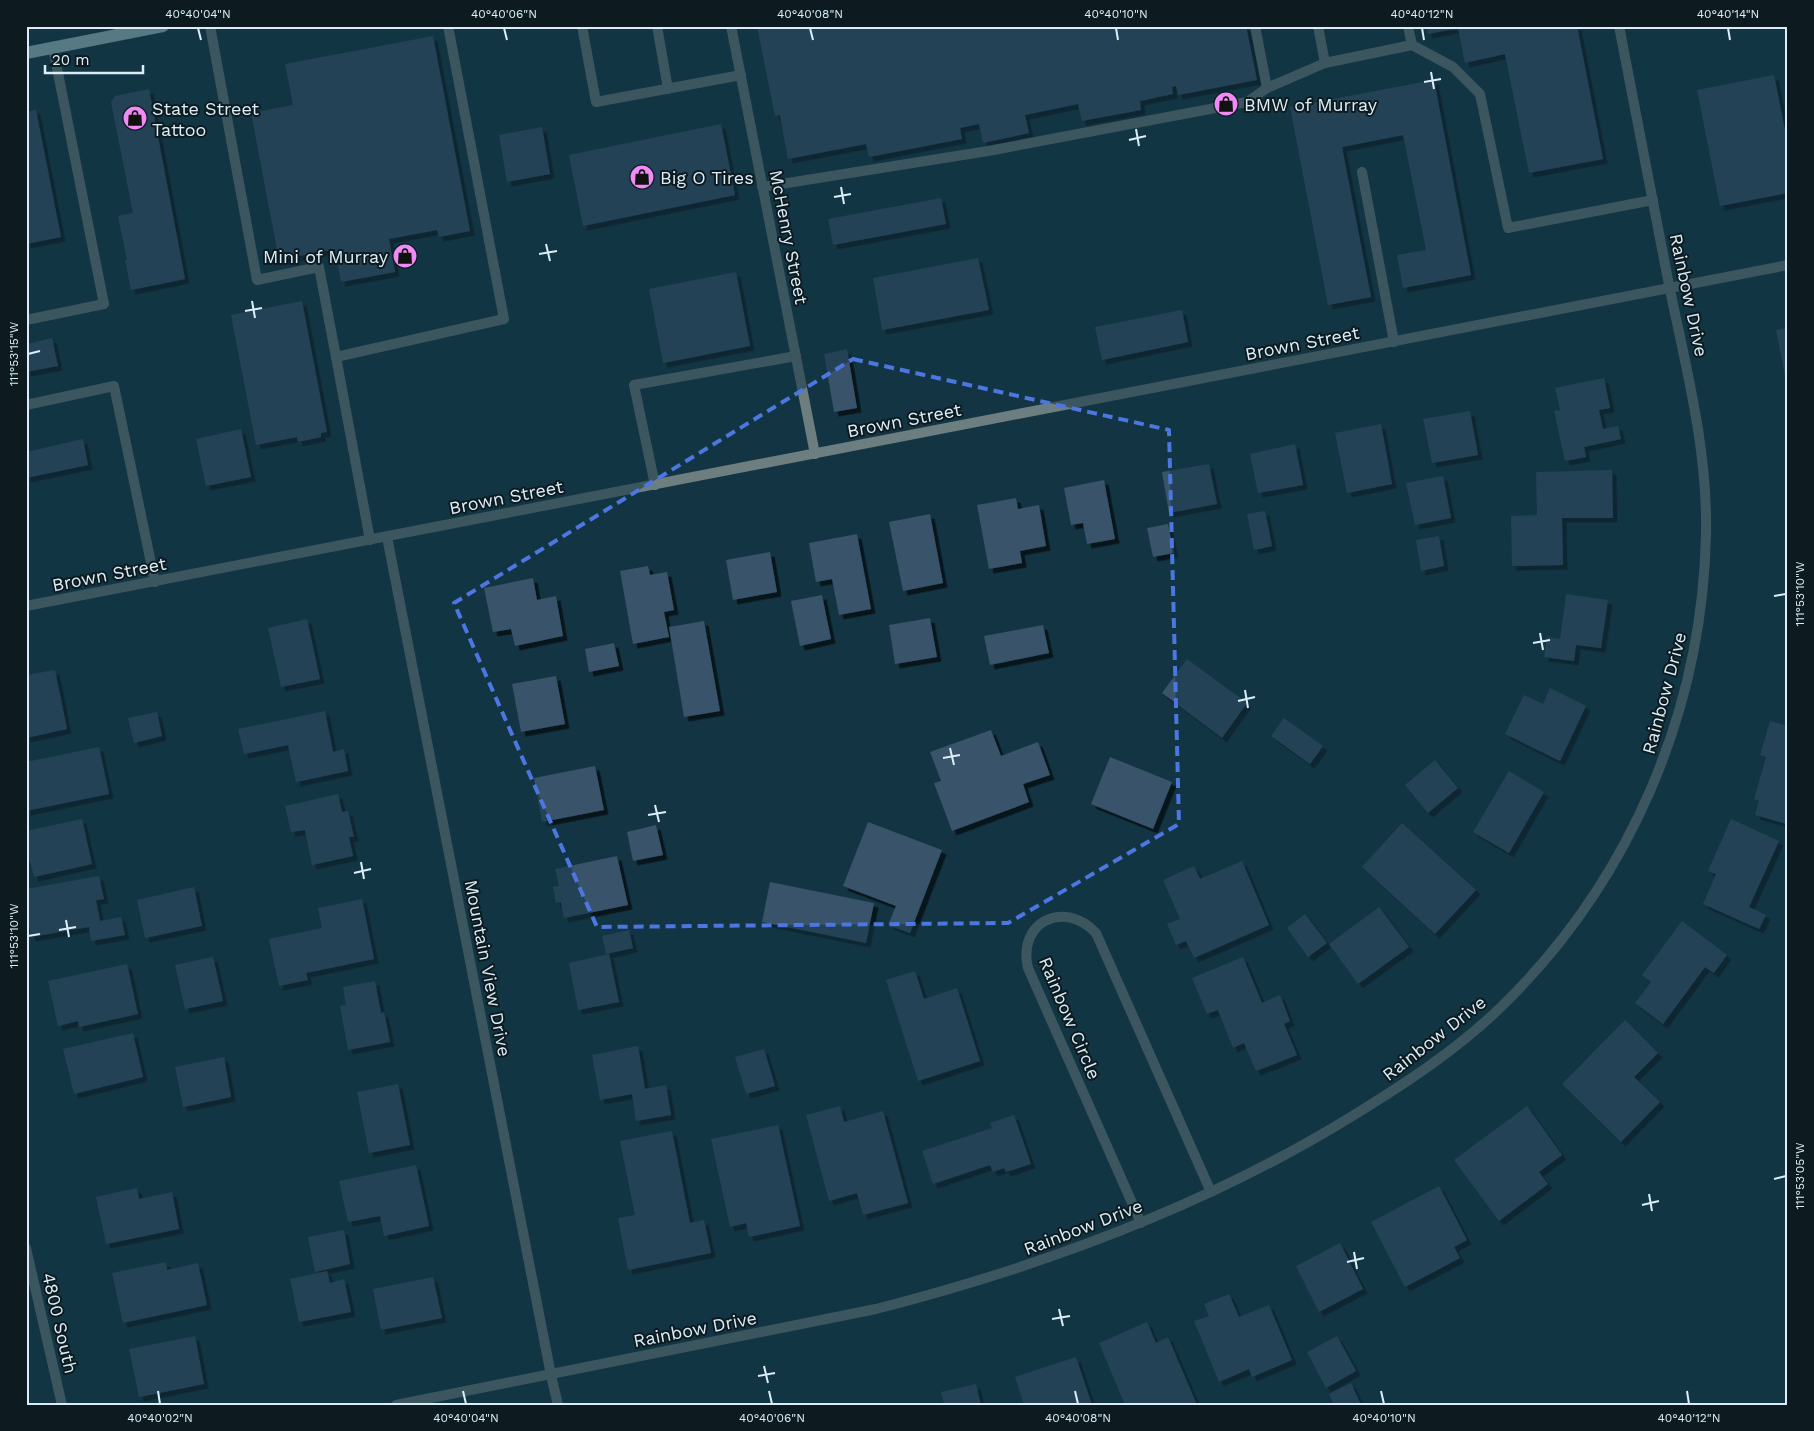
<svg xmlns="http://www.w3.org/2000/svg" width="1814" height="1431" viewBox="0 0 1814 1431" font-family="'Work Sans',sans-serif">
  <defs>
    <filter id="shadow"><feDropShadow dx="4.5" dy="4.5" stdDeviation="0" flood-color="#0009"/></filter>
  </defs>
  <rect width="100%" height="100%" fill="#133543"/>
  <g fill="#38526b" filter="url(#shadow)">
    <polygon points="757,26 1246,26 1257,80 1178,95 1176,86 1172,87 1173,94 1140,101 1141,110 1082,121 1078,104 1025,115 1029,133 983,143 979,124 960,128 962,139 869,157 866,144 788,159 780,115 775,116"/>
    <polygon points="1426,26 1577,26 1603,159 1529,173 1505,54 1465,63 1458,28 1428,34"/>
    <polygon points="433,36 470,231 439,237 437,230 389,239 395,272 341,282 335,249 279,260 251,113 293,105 285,64"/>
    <polygon points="1774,75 1788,145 1788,193 1720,206 1697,90"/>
    <polygon points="1434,80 1471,275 1403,288 1397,255 1426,250 1403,135 1342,147 1371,297 1328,305 1290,107"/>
    <polygon points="149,89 185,279 131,290 125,260 127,260 118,216 133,213 111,102 115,96"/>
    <polygon points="36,110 61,237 26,244 26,112"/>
    <polygon points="721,124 735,195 583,226 569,155"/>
    <polygon points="542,127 550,174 507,182 499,135"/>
    <polygon points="941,198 946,224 833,245 828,219"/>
    <polygon points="978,258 989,310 882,330 873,278"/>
    <polygon points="736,272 750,346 663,363 649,289"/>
    <polygon points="302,301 327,432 321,433 321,437 298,442 297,437 256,445 231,315"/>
    <polygon points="1182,310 1188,342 1102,360 1095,327"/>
    <polygon points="1788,328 1788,386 1787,386 1776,330"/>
    <polygon points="52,338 58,366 26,372 26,344"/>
    <polygon points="847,349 857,408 834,412 824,354"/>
    <polygon points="1604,378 1610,408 1599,410 1603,429 1618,426 1621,439 1584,447 1586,457 1565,461 1554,411 1560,410 1555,388"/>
    <polygon points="1470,411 1478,455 1432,463 1423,419"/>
    <polygon points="1381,424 1392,484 1347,493 1335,433"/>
    <polygon points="241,429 251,477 206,486 196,439"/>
    <polygon points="83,439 88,465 26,478 26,452"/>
    <polygon points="1295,444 1303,485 1258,493 1250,454"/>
    <polygon points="1209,464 1217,504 1169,513 1162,472"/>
    <polygon points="1612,470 1613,518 1562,518 1563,565 1512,566 1511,516 1537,515 1536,472"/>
    <polygon points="1443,476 1451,518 1415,525 1406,483"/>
    <polygon points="1104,480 1115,539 1087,544 1083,523 1071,525 1064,488"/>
    <polygon points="1016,498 1018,509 1039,505 1046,546 1020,551 1022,563 989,569 977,505"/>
    <polygon points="1265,511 1272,546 1254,550 1247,514"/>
    <polygon points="930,514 943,583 903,591 889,522"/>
    <polygon points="1168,524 1174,553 1153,557 1147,528"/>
    <polygon points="857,534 871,609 839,615 832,579 816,582 809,543"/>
    <polygon points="1439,536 1444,566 1421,571 1416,540"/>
    <polygon points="770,552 777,592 733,600 726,560"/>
    <polygon points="648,566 650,575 667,572 674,610 664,612 669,637 633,644 620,571"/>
    <polygon points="533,578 537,600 556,596 563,636 515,646 511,629 493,632 484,588"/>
    <polygon points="1566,594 1608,600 1601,648 1576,645 1574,661 1544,657 1547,637 1560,639"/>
    <polygon points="822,595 831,639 800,646 791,601"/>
    <polygon points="930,618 937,657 895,664 889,625"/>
    <polygon points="307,619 320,679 281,687 268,628"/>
    <polygon points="704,621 720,711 684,717 669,627"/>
    <polygon points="1043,625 1049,653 990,665 984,636"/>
    <polygon points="614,643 619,666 589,672 585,649"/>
    <polygon points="1187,659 1247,703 1222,738 1162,693"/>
    <polygon points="55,670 67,729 26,738 26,675"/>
    <polygon points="556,676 565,724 521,732 512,684"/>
    <polygon points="1550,688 1586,706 1560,761 1505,734 1524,695 1543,704"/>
    <polygon points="325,711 333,752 344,749 348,771 296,782 288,745 244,754 238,729"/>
    <polygon points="157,712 162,736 134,743 128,718"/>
    <polygon points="1284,718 1323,746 1310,764 1271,736"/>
    <polygon points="1770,721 1788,726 1787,824 1755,815 1759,801 1754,799 1766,757 1760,755"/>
    <polygon points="991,730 1001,756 1038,742 1050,775 1023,784 1029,802 952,831 934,783 941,781 930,752"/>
    <polygon points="99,747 109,794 26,811 26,762"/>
    <polygon points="1110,757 1172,782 1153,829 1091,804"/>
    <polygon points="1435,760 1458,788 1428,813 1405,785"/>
    <polygon points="595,766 604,810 542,822 534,778"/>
    <polygon points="1509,771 1544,792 1509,853 1473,832"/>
    <polygon points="338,794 342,812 348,811 354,837 349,837 353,856 312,865 305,830 291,832 285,806"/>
    <polygon points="82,819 92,864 34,877 30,861 26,862 26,831"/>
    <polygon points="1731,819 1779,841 1749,907 1766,915 1759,929 1703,904 1716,874 1708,871"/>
    <polygon points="868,822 942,850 910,933 888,925 896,906 843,886"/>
    <polygon points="1402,823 1476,890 1435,934 1362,867"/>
    <polygon points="656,825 663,855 633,861 627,832"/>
    <polygon points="617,856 628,905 564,918 561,902 556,903 553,887 559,886 555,869"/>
    <polygon points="1242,861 1269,925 1194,958 1186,941 1176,945 1167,924 1180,919 1163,880 1194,866 1200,879"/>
    <polygon points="99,876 104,899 96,900 100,921 121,917 125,935 91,941 89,927 31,937 26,910 26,889"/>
    <polygon points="770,882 874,903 866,943 762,922"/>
    <polygon points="194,887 202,926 145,938 137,900"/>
    <polygon points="362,899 374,959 306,973 308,980 279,986 269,939 322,928 318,908"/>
    <polygon points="1379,907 1409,947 1358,984 1329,944"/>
    <polygon points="1305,914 1327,943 1308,957 1287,928"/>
    <polygon points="1682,921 1727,955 1714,973 1705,967 1663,1024 1635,1003 1651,982 1642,975"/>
    <polygon points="629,930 633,948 606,954 602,936"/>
    <polygon points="609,954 619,1002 578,1010 569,963"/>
    <polygon points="213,957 223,1001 185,1009 175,965"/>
    <polygon points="1243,957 1262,1003 1280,995 1290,1021 1284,1024 1297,1055 1256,1071 1244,1043 1233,1048 1218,1010 1207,1014 1192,978"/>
    <polygon points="127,964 138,1014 79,1027 78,1021 58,1026 48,981"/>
    <polygon points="915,971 924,999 957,988 980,1061 918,1081 886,980"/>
    <polygon points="375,981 381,1013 384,1012 390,1042 348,1050 340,1006 346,1005 343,987"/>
    <polygon points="1625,1020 1658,1053 1634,1077 1660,1102 1621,1142 1562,1084"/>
    <polygon points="133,1033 143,1077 74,1094 63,1049"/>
    <polygon points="638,1046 645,1089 666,1085 671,1115 636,1121 632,1094 600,1100 592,1055"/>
    <polygon points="764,1049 775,1086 746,1094 735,1057"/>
    <polygon points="224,1057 231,1097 183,1107 175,1067"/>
    <polygon points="398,1084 410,1145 369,1153 357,1092"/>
    <polygon points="840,1106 844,1122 883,1111 908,1203 863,1215 857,1193 829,1201 806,1115"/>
    <polygon points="1527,1106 1562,1155 1539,1172 1548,1184 1499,1221 1454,1160"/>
    <polygon points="1014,1115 1031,1164 1006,1172 1004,1168 993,1172 990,1165 933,1184 922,1151 992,1128 990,1123"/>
    <polygon points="778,1125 800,1226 749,1237 746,1223 730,1227 711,1139"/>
    <polygon points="672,1131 690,1223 704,1220 711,1253 628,1270 618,1218 635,1215 620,1141"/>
    <polygon points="416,1165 429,1226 384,1236 380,1216 348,1222 339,1181"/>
    <polygon points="1439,1186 1467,1240 1454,1247 1460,1258 1405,1287 1371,1222"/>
    <polygon points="137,1188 139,1199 172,1192 179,1229 106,1244 96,1197"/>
    <polygon points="344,1230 350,1264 315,1272 308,1237"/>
    <polygon points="1340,1243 1363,1289 1319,1312 1296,1266"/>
    <polygon points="166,1262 167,1270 198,1263 207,1305 123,1323 112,1273"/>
    <polygon points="327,1271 330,1283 344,1279 351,1312 299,1322 290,1279"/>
    <polygon points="433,1277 442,1318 381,1330 373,1289"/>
    <polygon points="1229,1294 1239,1317 1269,1305 1292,1360 1252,1377 1249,1369 1219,1382 1194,1321 1209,1316 1204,1304"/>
    <polygon points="1147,1322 1156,1343 1168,1337 1197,1405 1125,1405 1099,1343"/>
    <polygon points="195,1336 204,1384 139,1397 129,1349"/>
    <polygon points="1337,1336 1356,1371 1326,1388 1307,1352"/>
    <polygon points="1076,1357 1092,1405 1024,1405 1015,1377"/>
    <polygon points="1351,1383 1361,1405 1334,1405 1329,1394"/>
    <polygon points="976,1384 981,1405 940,1405 944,1403 941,1392"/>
  </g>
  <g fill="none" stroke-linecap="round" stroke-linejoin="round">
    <g stroke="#6d7e81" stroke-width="10">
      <polyline points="210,26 257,280 319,267 336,357"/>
      <polyline points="582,26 596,102 741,75"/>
      <polyline points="657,26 668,89"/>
      <polyline points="1318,26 1325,63"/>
      <polyline points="1408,26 1412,45 1453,67 1480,94 1508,228 1653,200"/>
      <polyline points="1267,88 1325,63 1412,45"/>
      <polyline points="1362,172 1394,342"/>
      <polyline points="762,187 988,151 1247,102 1267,88 1255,26"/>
      <polyline points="26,320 104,304 53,48"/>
      <polyline points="26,405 114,386 155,582"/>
      <polyline points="655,485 634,385 796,356"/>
      <polyline points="370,540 336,357 504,319 448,26"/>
    </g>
    <g stroke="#6d7e81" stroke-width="10">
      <polyline points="731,26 815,454"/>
      <polyline points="387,537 551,1375 558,1405"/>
      <polyline points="26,606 1788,265"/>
      <path d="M1141 1223 1028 968C1017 922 1064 899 1096 933L1211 1192"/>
      <path d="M396 1405 876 1309C1044 1266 1207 1206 1354 1115 1406 1083 1458 1049 1502 1006 1629 882 1702 713 1706 535 1708 450 1686 368 1669 285 1652 199 1636 112 1619 26"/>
    </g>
    <polyline stroke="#6d7e81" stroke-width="10" points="26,1248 62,1405"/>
    <polyline stroke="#a8ccd2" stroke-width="12" points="26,53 163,26"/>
  </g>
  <path d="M0 0H1814V1431H0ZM853 359 1169 430 1179 824 1008 923 597 927 454 603Z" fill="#133543" fill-opacity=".55" fill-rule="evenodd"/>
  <path fill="none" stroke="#4c76e0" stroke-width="4" stroke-dasharray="10 6" stroke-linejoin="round" d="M853 359 1169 430 1179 824 1008 923 597 927 454 603Z"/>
  <path fill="none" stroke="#dbeef7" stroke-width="2" d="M198 28 201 40M504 28 507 40M810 28 813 40M1116 28 1118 40M1422 28 1424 40M1728 28 1730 40M1431 72 1434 89M1424 82 1441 79M1136 129 1139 146M1129 140 1146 136M841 187 844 204M834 197 851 194M546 244 550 261M539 254 557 251M252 301 255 318M245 311 262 308M28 354 40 351M1774 596 1786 594M1540 633 1543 650M1533 643 1550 640M1245 690 1248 708M1238 701 1255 697M950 748 954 765M943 758 960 755M655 805 659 822M648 815 666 812M361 862 364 879M354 873 371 869M66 920 69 937M59 930 76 927M28 936 40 934M1774 1179 1786 1176M1649 1194 1652 1211M1642 1205 1659 1201M1354 1252 1357 1269M1347 1262 1364 1258M1059 1309 1063 1326M1052 1319 1070 1316M764 1366 768 1383M758 1376 775 1373M158 1391 160 1404M463 1391 466 1404M769 1391 772 1404M1075 1391 1078 1404M1381 1391 1384 1404M1687 1391 1689 1404"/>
  <defs>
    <symbol id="shop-disc" viewBox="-11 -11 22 22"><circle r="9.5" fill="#f08bf5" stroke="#0d1b21"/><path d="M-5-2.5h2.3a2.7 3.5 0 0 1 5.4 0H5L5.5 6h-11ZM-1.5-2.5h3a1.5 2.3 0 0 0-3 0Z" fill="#111"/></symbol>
  </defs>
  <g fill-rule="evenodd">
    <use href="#shop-disc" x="1212" y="90" width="28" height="28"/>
    <use href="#shop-disc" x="121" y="104" width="28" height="28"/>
    <use href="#shop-disc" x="628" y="163" width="28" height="28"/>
    <use href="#shop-disc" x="391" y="242" width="28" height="28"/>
  </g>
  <g text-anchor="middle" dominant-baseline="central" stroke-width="4" stroke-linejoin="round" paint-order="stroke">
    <g font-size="18" fill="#dbeef7" stroke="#0d1b21" text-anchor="start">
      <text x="1244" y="104">BMW of Murray</text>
      <text x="152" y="108">State Street<tspan x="152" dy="21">Tattoo</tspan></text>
      <text x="660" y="177">Big O Tires</text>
      <text x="388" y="256" text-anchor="end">Mini of Murray</text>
    </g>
    <g font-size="18" fill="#dbeef7" stroke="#0d1b21">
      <text transform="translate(789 237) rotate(79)">McHenry Street</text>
      <text transform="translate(1689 295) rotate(78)">Rainbow Drive</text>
      <text transform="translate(1302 343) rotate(-11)">Brown Street</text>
      <text transform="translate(904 420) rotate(-11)">Brown Street</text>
      <text transform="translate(506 497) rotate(-11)">Brown Street</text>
      <text transform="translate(109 574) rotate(-11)">Brown Street</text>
      <text transform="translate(1664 693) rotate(-75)">Rainbow Drive</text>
      <text transform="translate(488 968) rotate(79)">Mountain View Drive</text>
      <text transform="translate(1070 1018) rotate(67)">Rainbow Circle</text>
      <text transform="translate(1434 1038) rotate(-38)">Rainbow Drive</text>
      <text transform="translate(1083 1227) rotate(-21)">Rainbow Drive</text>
      <text transform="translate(60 1323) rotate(77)">4800 South</text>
      <text transform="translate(695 1329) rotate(-11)">Rainbow Drive</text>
    </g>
  </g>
  <rect width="1814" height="1431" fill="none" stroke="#0d1b21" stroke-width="55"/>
  <path d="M45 65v8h98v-8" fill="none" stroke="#dbeef7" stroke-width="2.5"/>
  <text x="52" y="65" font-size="15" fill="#dbeef7" stroke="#0d1b21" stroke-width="4" paint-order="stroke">20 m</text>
  <rect x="28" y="28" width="1758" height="1376" fill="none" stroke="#dbeef7" stroke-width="2"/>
  <g font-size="12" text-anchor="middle" fill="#dbeef7">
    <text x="198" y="18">40°40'04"N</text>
    <text x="504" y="18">40°40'06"N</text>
    <text x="810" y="18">40°40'08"N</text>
    <text x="1116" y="18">40°40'10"N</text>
    <text x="1422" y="18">40°40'12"N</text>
    <text x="1728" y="18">40°40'14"N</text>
    <text transform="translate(14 354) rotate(-90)" y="4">111°53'15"W</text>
    <text transform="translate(1800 594) rotate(-90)" y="4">111°53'10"W</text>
    <text transform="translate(14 936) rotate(-90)" y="4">111°53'10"W</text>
    <text transform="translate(1800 1176) rotate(-90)" y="4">111°53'05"W</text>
    <text x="160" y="1422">40°40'02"N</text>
    <text x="466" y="1422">40°40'04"N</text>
    <text x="772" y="1422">40°40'06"N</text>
    <text x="1078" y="1422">40°40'08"N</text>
    <text x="1384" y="1422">40°40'10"N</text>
    <text x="1689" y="1422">40°40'12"N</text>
  </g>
</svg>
